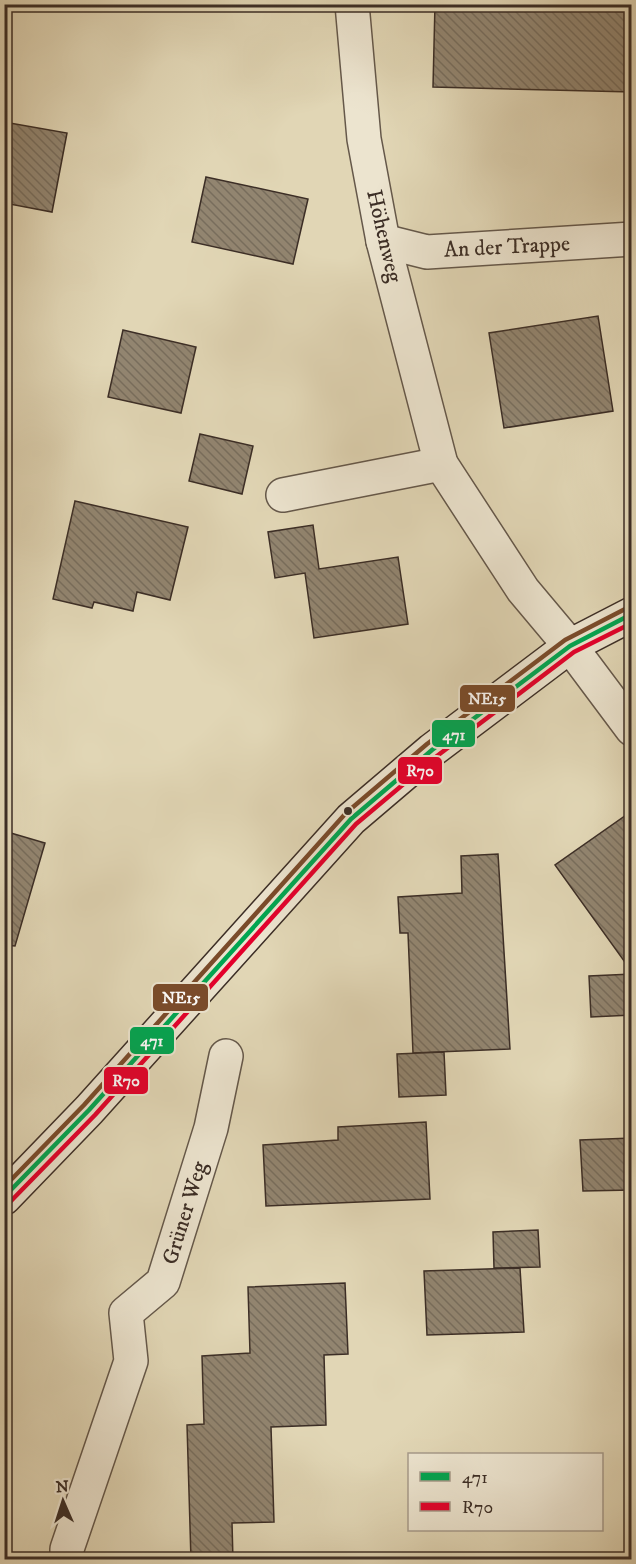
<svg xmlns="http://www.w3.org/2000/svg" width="636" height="1564" viewBox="0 0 636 1564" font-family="'IM FELL DW Pica',serif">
  <defs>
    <pattern id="building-back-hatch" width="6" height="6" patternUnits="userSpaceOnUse" patternTransform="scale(1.5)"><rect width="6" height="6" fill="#928570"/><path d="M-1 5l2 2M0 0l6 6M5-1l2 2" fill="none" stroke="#786d5c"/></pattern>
  </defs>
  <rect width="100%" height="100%" fill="#e1d6b5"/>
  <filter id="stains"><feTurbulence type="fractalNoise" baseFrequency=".00333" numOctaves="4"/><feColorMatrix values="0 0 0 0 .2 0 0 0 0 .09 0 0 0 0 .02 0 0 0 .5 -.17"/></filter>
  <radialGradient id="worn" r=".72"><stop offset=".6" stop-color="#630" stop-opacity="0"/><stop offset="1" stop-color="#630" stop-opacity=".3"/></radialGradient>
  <g fill="url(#building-back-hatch)" stroke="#3c2e26" stroke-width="1.5">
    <polygon points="435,4 539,4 538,8 632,12 632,92 433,87"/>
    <polygon points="4,122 67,133 52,212 4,203"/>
    <polygon points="206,177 308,199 293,264 192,242"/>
    <polygon points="598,316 613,411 504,428 489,333"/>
    <polygon points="123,330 196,347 181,413 108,397"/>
    <polygon points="200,434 253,446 242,494 189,481"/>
    <polygon points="75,501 188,527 170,600 137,592 133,611 94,602 92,608 53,599"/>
    <polygon points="313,525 319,569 398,557 408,624 314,638 305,573 275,578 268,532"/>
    <polygon points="632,811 632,972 555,865"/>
    <polygon points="4,831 45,843 15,946 4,945"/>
    <polygon points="498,854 510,1049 413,1053 408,933 400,933 398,897 462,893 461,856"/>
    <polygon points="632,974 632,1015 591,1017 589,976"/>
    <polygon points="444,1052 446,1095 399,1097 397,1054"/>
    <polygon points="426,1122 430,1199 266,1206 263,1145 338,1140 338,1127"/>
    <polygon points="632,1138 632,1190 583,1191 580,1140"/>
    <polygon points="538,1230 540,1267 494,1268 493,1232"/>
    <polygon points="520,1268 524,1332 427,1335 424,1271"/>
    <polygon points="345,1283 348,1354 324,1355 326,1425 271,1427 274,1522 232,1523 233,1560 191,1560 187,1425 204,1424 202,1356 250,1353 248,1287"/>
  </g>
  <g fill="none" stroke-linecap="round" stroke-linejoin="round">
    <defs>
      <g id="minor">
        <polyline points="352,4 364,139 383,241 441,464 523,590 570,646 632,729"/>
        <polyline points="383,241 427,252 632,239"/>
        <polyline points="283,495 441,464"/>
        <polyline points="67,1560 67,1549 131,1361 126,1313 163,1282 211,1128 226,1056"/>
      </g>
      <polyline id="secondary" points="4,1198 89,1110 351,819 432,750 570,646 632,614"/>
    </defs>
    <use href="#minor" stroke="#65584a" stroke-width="36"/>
    <use href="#secondary" stroke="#3c2e26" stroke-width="36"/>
    <use href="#minor" stroke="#ece4cf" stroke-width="33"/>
    <use href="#secondary" stroke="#ece4cf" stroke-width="33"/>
    <defs>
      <polyline id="bus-1" points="4,1197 89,1110 351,819 432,750 570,646 632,614"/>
      <polyline id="bus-2" points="9,1203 95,1115 356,824 437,756 574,652 632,623"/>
      <polyline id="bus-3" points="4,1187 84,1105 346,813 427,744 565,640 629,607"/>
    </defs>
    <use href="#bus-1" stroke="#ece4cf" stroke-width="9"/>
    <use href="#bus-2" stroke="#ece4cf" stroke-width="9"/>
    <use href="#bus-3" stroke="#ece4cf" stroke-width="9"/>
    <use href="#bus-1" stroke="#00a651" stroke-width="4.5"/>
    <use href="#bus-2" stroke="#e4002b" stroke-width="4.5"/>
    <use href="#bus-3" stroke="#7a4b2a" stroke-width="4.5"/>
  </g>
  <circle fill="#3c2e26" stroke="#ece4cf" stroke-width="2" cx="348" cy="811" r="5"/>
  <g text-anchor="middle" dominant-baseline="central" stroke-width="5" stroke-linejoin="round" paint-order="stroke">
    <g font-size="22" fill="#3c2e26" stroke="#ece4cf">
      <text transform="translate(384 236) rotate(77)">Höhenweg</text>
      <text transform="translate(507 247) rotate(-3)">An der Trappe</text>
      <text transform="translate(185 1213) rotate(-73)">Grüner Weg</text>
    </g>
  </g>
  <g stroke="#ece4cf" stroke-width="2">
    <rect x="459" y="684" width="57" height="29" rx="6" fill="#7a4b2a"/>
    <rect x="431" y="719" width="45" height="29" rx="6" fill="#00a651"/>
    <rect x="397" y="756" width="46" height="29" rx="6" fill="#e4002b"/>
    <rect x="152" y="983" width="57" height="29" rx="6" fill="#7a4b2a"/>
    <rect x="129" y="1026" width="46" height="29" rx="6" fill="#00a651"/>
    <rect x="103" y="1066" width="46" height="29" rx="6" fill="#e4002b"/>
  </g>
  <g font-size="16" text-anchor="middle" font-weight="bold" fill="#fff">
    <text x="487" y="704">NE15</text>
    <text x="454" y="740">471</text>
    <text x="420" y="776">R70</text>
    <text x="181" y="1003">NE15</text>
    <text x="152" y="1046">471</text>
    <text x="126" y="1086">R70</text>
  </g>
  <rect width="636" height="1564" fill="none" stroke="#e1d6b5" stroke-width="24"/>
  <rect x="6" y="6" width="624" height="1552" fill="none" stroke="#3c2e26" stroke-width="3"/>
  <rect x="12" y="12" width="612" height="1540" fill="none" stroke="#3c2e26" stroke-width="1.5"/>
  <rect x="408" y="1453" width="195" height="78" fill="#ece4cf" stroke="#a69b8b" stroke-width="1.5"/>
  <rect x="420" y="1472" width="30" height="9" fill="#00a651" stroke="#a69b8b" stroke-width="1.5"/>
  <text x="462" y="1483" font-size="18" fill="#3c2e26">471</text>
  <rect x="420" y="1502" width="30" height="9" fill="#e4002b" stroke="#a69b8b" stroke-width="1.5"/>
  <text x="462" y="1513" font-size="18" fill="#3c2e26">R70</text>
  <g transform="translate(63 1501) rotate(357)" stroke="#ece4cf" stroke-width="4.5" paint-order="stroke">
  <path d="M0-4.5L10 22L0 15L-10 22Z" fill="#3c2e26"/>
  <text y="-9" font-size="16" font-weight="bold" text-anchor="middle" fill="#3c2e26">N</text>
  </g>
  <rect width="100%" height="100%" filter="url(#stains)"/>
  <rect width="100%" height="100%" fill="url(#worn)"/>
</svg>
